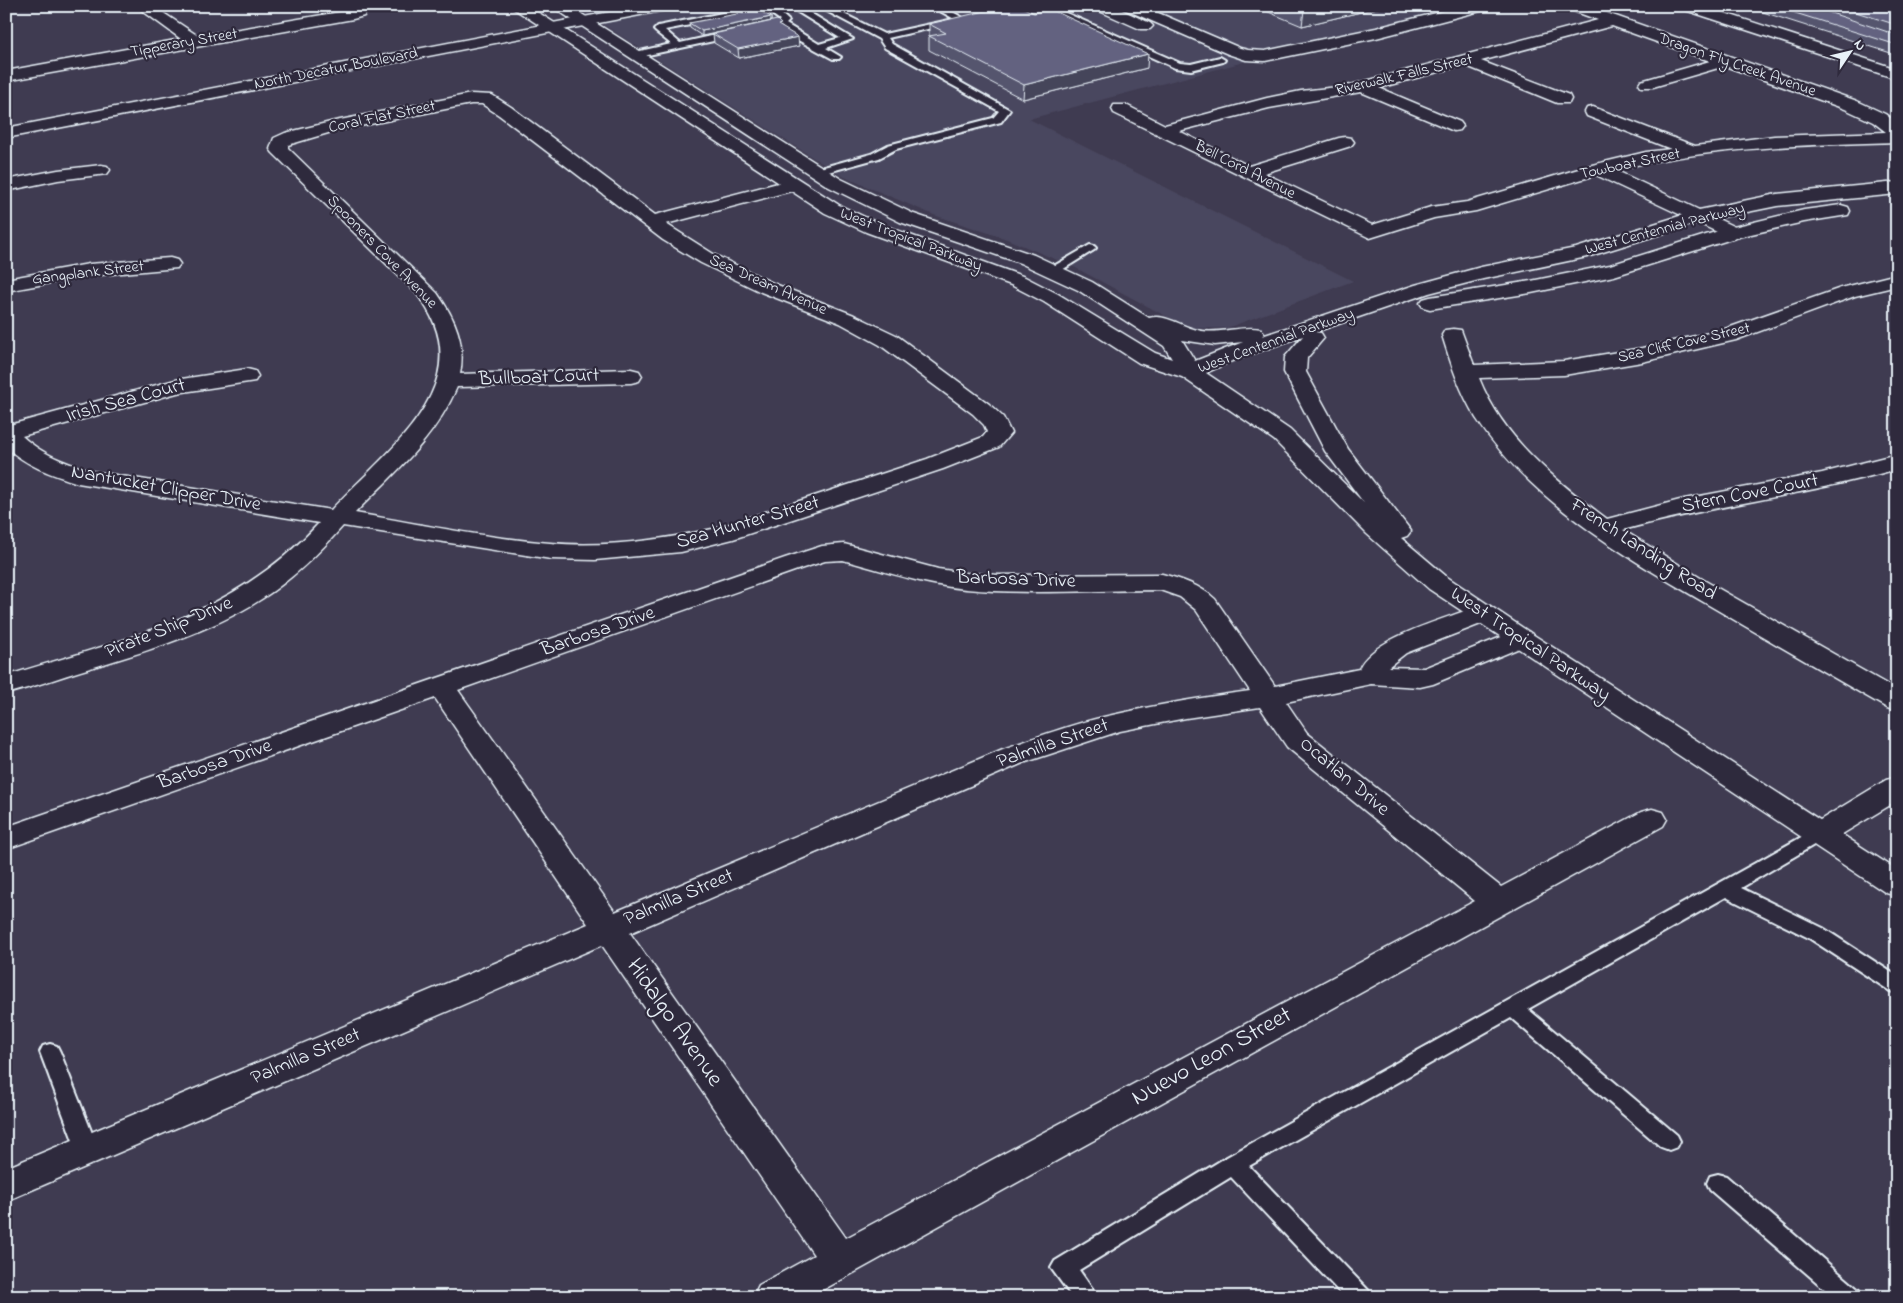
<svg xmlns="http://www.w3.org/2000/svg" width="1903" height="1303" viewBox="0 0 1903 1303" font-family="'Indie Flower',sans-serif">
  <rect width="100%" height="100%" fill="#3f3b51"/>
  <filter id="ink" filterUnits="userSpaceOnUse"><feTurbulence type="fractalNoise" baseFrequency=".02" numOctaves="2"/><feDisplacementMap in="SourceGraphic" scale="10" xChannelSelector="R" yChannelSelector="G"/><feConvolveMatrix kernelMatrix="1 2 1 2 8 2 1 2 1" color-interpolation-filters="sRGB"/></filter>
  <g filter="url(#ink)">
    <polygon fill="#4a475f" points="570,6 1456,6 1029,119 1353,281 1227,328 1188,328 1076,268 1007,239 934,215 842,176 599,22"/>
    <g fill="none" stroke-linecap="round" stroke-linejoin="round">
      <defs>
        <g id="lane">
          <polygon points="757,6 776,6 775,8 789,21 786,24 819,44 840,38 788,6 799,6 853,39 826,48 841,57 839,59 833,59 785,33 776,24 780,20 766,10 665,30 680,43 734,31 739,34 737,36 634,58 629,55 631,53 671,44 656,32 654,30 658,26"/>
          <polygon points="817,6 828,6 884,34 954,19 954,23 888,38 892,44 1010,110 1001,122 896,149 879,158 817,175 813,174 812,172 813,170 871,154 888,145 993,118 999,111 885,48 879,39"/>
          <polygon points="931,6 942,6 965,19 964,21 958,21"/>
          <polygon points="1038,6 1050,6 1180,63 1191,64 1220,57 1225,60 1223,62 1191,70 1175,68"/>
          <polygon points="1090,245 1094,246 1096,248 1094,250 1057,273 1053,274 1047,270"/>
          <polygon points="1818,829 1824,831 1827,835 1824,839 1741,888 1823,928 1897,976 1897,993 1890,991 1809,938 1726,897 1528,1009 1677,1135 1680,1141 1677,1147 1669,1150 1661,1147 1511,1018 1249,1166 1368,1290 1372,1297 1344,1297 1231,1177 1079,1270 1098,1297 1072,1297 1051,1268 1055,1261 1225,1158 1759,861 1812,831"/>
          <polygon points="50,1044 57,1046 60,1052 99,1151 96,1157 88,1160 80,1157 77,1151 40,1052 43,1046"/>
          <polygon points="1718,1174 1726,1176 1859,1290 1863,1297 1834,1297 1710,1190 1707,1183 1710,1176"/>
        </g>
        <g id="street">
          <polygon points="136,6 153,6 198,36 352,10 356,6 371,6 364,16 353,19 6,81 6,71 181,39"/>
          <path d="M1566 6H1587L1857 101 1885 114 1897 123V142C1803 145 1707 147 1615 170L1739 229 1742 233 1739 237 1732 239 1596 175 1476 211 1434 218 1370 238 1114 113 1112 109 1114 105H1126L1165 125 1267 98 1301 91 1347 86 1598 20 1568 9ZM1612 26 1710 61 1641 81 1639 84 1641 87H1653L1725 66 1845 109 1873 122 1886 132 1774 136 1695 146 1593 107 1587 108 1585 112 1587 116 1671 149 1646 152 1592 165 1467 202 1431 207 1372 225 1264 173 1351 146 1354 142 1351 138 1345 137 1339 138 1249 166 1179 131 1269 108 1361 92 1454 131 1460 130 1463 126 1460 122 1379 88 1464 65 1557 103H1569L1571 99 1569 95 1481 61Z"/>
          <path d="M471 94 492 95 511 107 655 215 793 179 799 181 802 185 799 189 666 224 715 255 775 284 854 315 896 335 989 404 1003 417 1011 433 999 447 943 469 733 539 681 552 595 560 551 559 343 526C319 553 294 578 263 598 210 632 147 651 87 669 60 677 33 687 6 694V676C124 639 232 618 319 523L78 483C51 474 28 467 6 447V426L175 380 247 369 255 371 258 376 255 381 177 393 22 436C43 455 64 462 91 471L331 510C387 450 487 382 416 293L273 153 270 149 274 138 285 133 335 121ZM471 104H482L499 115 663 240 701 263 761 292 840 323 880 345 973 414 984 425 987 432 983 437 927 459 717 528C663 540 605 548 550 543 485 538 420 524 355 513 393 474 435 439 457 387L631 383 639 381 642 376 639 371 631 369 460 374C466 343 455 318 437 293L288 148V145L335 131Z"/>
          <polygon points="101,165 107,166 110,170 107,174 58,180 6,191 6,180 58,170"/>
          <polygon points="170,258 177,260 180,264 177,268 89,276 6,291 6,279 89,264"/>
          <path d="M1897 274V286L1855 296 1736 340 1642 362 1564 375 1479 378C1503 439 1556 481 1607 519L1684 499 1822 473 1897 454V469C1807 495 1713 505 1623 530L1707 582 1897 690V711L1887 708C1827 674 1767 639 1707 604 1623 555 1530 501 1476 418 1460 392 1451 364 1442 335L1445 330 1453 329 1461 330 1474 365 1564 361 1642 348 1722 330 1841 288Z"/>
          <path d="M844 544 938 569 966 573 999 575 1162 574C1181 579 1200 585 1215 599L1275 686 1359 669C1372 638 1442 620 1473 608L1482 606 1491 608 1495 614 1491 620 1406 653 1388 667 1424 668 1519 630 1529 632 1533 638 1529 644 1433 684 1420 687 1371 684 1286 702 1307 733 1501 887 1641 812 1652 809 1663 812 1667 819 1663 826 810 1297H753L759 1285 814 1255 602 945 6 1201V1168L588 924 435 698 6 849V827L785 558 822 546ZM843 560C884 571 924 585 966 589 1028 595 1097 590 1160 590L1180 597 1196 610 1250 691C1205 697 1161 704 1117 714 1078 722 1040 736 1003 749L615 912 458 690 803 568 825 561ZM1260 707 1287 747 1475 901 846 1238 630 933 1023 763 1120 731 1186 718Z"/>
          <polygon points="1897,777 1897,801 1829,842 1818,846 1807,842 1802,835 1807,828 1886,780"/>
        </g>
        <g id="secondary">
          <path d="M510 6H528L839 205 880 224 1025 277 1058 294 1155 353 1172 359 1164 346 1078 290 1020 263 900 222 829 187 551 6H569L841 179 914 214 1034 255 1092 282 1149 318C1167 313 1184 329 1202 331 1221 334 1243 325 1261 329L1264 334 1262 336 1415 285 1481 267 1576 248 1699 210 1777 194 1897 182V194L1777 206 1703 221 1587 257 1483 279 1429 293 1315 332 1321 333 1324 338 1307 358 1306 372 1348 449 1411 531 1407 536 1401 538 1447 577 1529 632 1897 870V896L1886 893 1429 589 1367 534 1274 440 1182 377 1139 363 1044 302 1011 285 866 232 825 213ZM1303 336 1285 357 1284 372 1325 451 1364 503 1290 430 1206 373 1232 361ZM1182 340 1215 345 1243 342 1195 361Z"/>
          <polygon points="1093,6 1113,6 1150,23 1153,26 1150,29 1140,29 1095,9"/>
          <polygon points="1122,6 1142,6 1240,48 1248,50 1265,51 1376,28 1464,6 1490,6 1488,9 1376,38 1265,61 1246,60 1228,54 1124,9"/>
          <polygon points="1680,6 1703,6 1897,69 1897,79 1682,9"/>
          <polygon points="1841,205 1848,207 1850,211 1848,215 1804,222 1738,237 1614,276 1531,293 1430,309 1423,307 1420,303 1423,299 1430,297 1531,281 1610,265 1725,229 1804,210"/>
        </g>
        <polygon id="primary" points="641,6 673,6 671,9 666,10 6,138 6,128"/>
      </defs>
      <use href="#lane" stroke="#e8f1f8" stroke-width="4"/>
      <use href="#street" stroke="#e8f1f8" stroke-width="3"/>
      <use href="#secondary" stroke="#e8f1f8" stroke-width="3"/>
      <use href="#primary" stroke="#e8f1f8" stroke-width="3"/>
      <use href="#lane" fill="#2f2a3d" fill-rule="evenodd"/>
      <use href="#street" fill="#2f2a3d" fill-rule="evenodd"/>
      <use href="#secondary" fill="#2f2a3d" fill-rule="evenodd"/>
      <use href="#primary" fill="#2f2a3d" fill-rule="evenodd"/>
    </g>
    <g fill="#55546e" stroke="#e8f1f8">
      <polygon points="1254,6 1386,6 1302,26"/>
      <polygon points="1744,6 1897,6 1897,55"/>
      <polygon points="771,17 771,21 702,36 690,28 689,23"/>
      <polygon points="929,24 1147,68 1023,99 929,50"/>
      <polygon points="782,27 799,46 739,58 714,43 713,34"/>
    </g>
    <g fill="#45455a" stroke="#e8f1f8">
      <polygon points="1322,6 1386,6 1302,26 1304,10"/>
      <polygon points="771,17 771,21 702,36 702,31"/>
      <polygon points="798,37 799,46 739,58 738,49"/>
      <polygon points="1148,54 1147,68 1023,99 1024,85"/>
    </g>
    <g fill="#636280" stroke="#e8f1f8">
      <polygon points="1007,6 1020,6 1034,13 1050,9 1148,54 1024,85 929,36 946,33 929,24"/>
      <polygon points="1294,6 1322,6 1304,10"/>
      <polygon points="1773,6 1810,6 1897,35 1897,45"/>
      <polygon points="1837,6 1897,6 1897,25"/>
      <polygon points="758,10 771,17 702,31 689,23"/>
      <polygon points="777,20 781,24 778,25 798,37 738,49 713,34"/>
    </g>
  </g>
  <g text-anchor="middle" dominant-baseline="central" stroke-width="4.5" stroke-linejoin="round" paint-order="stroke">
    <g font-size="16" fill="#e8f1f8" stroke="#2f2a3d">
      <text transform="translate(184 43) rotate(-10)">Tipperary Street</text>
      <text transform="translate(1737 65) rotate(19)">Dragon Fly Creek Avenue</text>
      <text transform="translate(336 69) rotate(-11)">North Decatur Boulevard</text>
      <text transform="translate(1404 75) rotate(-13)">Riverwalk Falls Street</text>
      <text transform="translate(382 117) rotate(-12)">Coral Flat Street</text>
      <text transform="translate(1630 164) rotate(-12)">Towboat Street</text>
      <text transform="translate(1245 170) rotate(27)">Bell Cord Avenue</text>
      <text transform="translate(1665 229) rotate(-15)">West Centennial Parkway</text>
      <text transform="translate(911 240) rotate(21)">West Tropical Parkway</text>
      <text transform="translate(382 252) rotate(46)">Spooners Cove Avenue</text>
      <text transform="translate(88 273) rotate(-7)">Gangplank Street</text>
      <text transform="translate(768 285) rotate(24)">Sea Dream Avenue</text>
      <text transform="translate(1276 341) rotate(-20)">West Centennial Parkway</text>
      <text transform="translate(1684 343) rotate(-13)">Sea Cliff Cove Street</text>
    </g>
    <g font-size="20" fill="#e8f1f8" stroke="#2f2a3d">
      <text transform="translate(539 378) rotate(-2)">Bullboat Court</text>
      <text transform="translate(126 401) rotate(-15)">Irish Sea Court</text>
      <text transform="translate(166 489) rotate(10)">Nantucket Clipper Drive</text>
      <text transform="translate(1750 494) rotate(-11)">Stern Cove Court</text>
      <text transform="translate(748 523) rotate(-16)">Sea Hunter Street</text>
      <text transform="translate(1643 550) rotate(33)">French Landing Road</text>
      <text transform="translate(1016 580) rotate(2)">Barbosa Drive</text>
      <text transform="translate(169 628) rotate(-22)">Pirate Ship Drive</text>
      <text transform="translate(598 632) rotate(-19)">Barbosa Drive</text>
      <text transform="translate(1530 645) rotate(34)">West Tropical Parkway</text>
      <text transform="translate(1053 744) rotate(-19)">Palmilla Street</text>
      <text transform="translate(215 765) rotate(-19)">Barbosa Drive</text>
      <text transform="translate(1344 777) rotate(40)">Ocatlan Drive</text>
      <text transform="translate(679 898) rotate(-23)">Palmilla Street</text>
      <text transform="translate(306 1057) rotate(-23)">Palmilla Street</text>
    </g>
    <g font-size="24" fill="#e8f1f8" stroke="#2f2a3d">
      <text transform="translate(674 1023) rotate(55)">Hidalgo Avenue</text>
      <text transform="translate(1212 1057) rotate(-29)">Nuevo Leon Street</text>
    </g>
  </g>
  <rect width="1903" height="1303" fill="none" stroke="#2f2a3d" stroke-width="25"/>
  <rect x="12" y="12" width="1878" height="1278" fill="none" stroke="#e8f1f8" stroke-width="2" filter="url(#ink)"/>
  <g transform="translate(1850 52) rotate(55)" stroke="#2f2a3d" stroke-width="4" paint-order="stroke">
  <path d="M0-4L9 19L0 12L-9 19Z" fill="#e8f1f8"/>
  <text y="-8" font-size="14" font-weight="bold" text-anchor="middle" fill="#e8f1f8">N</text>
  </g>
</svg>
